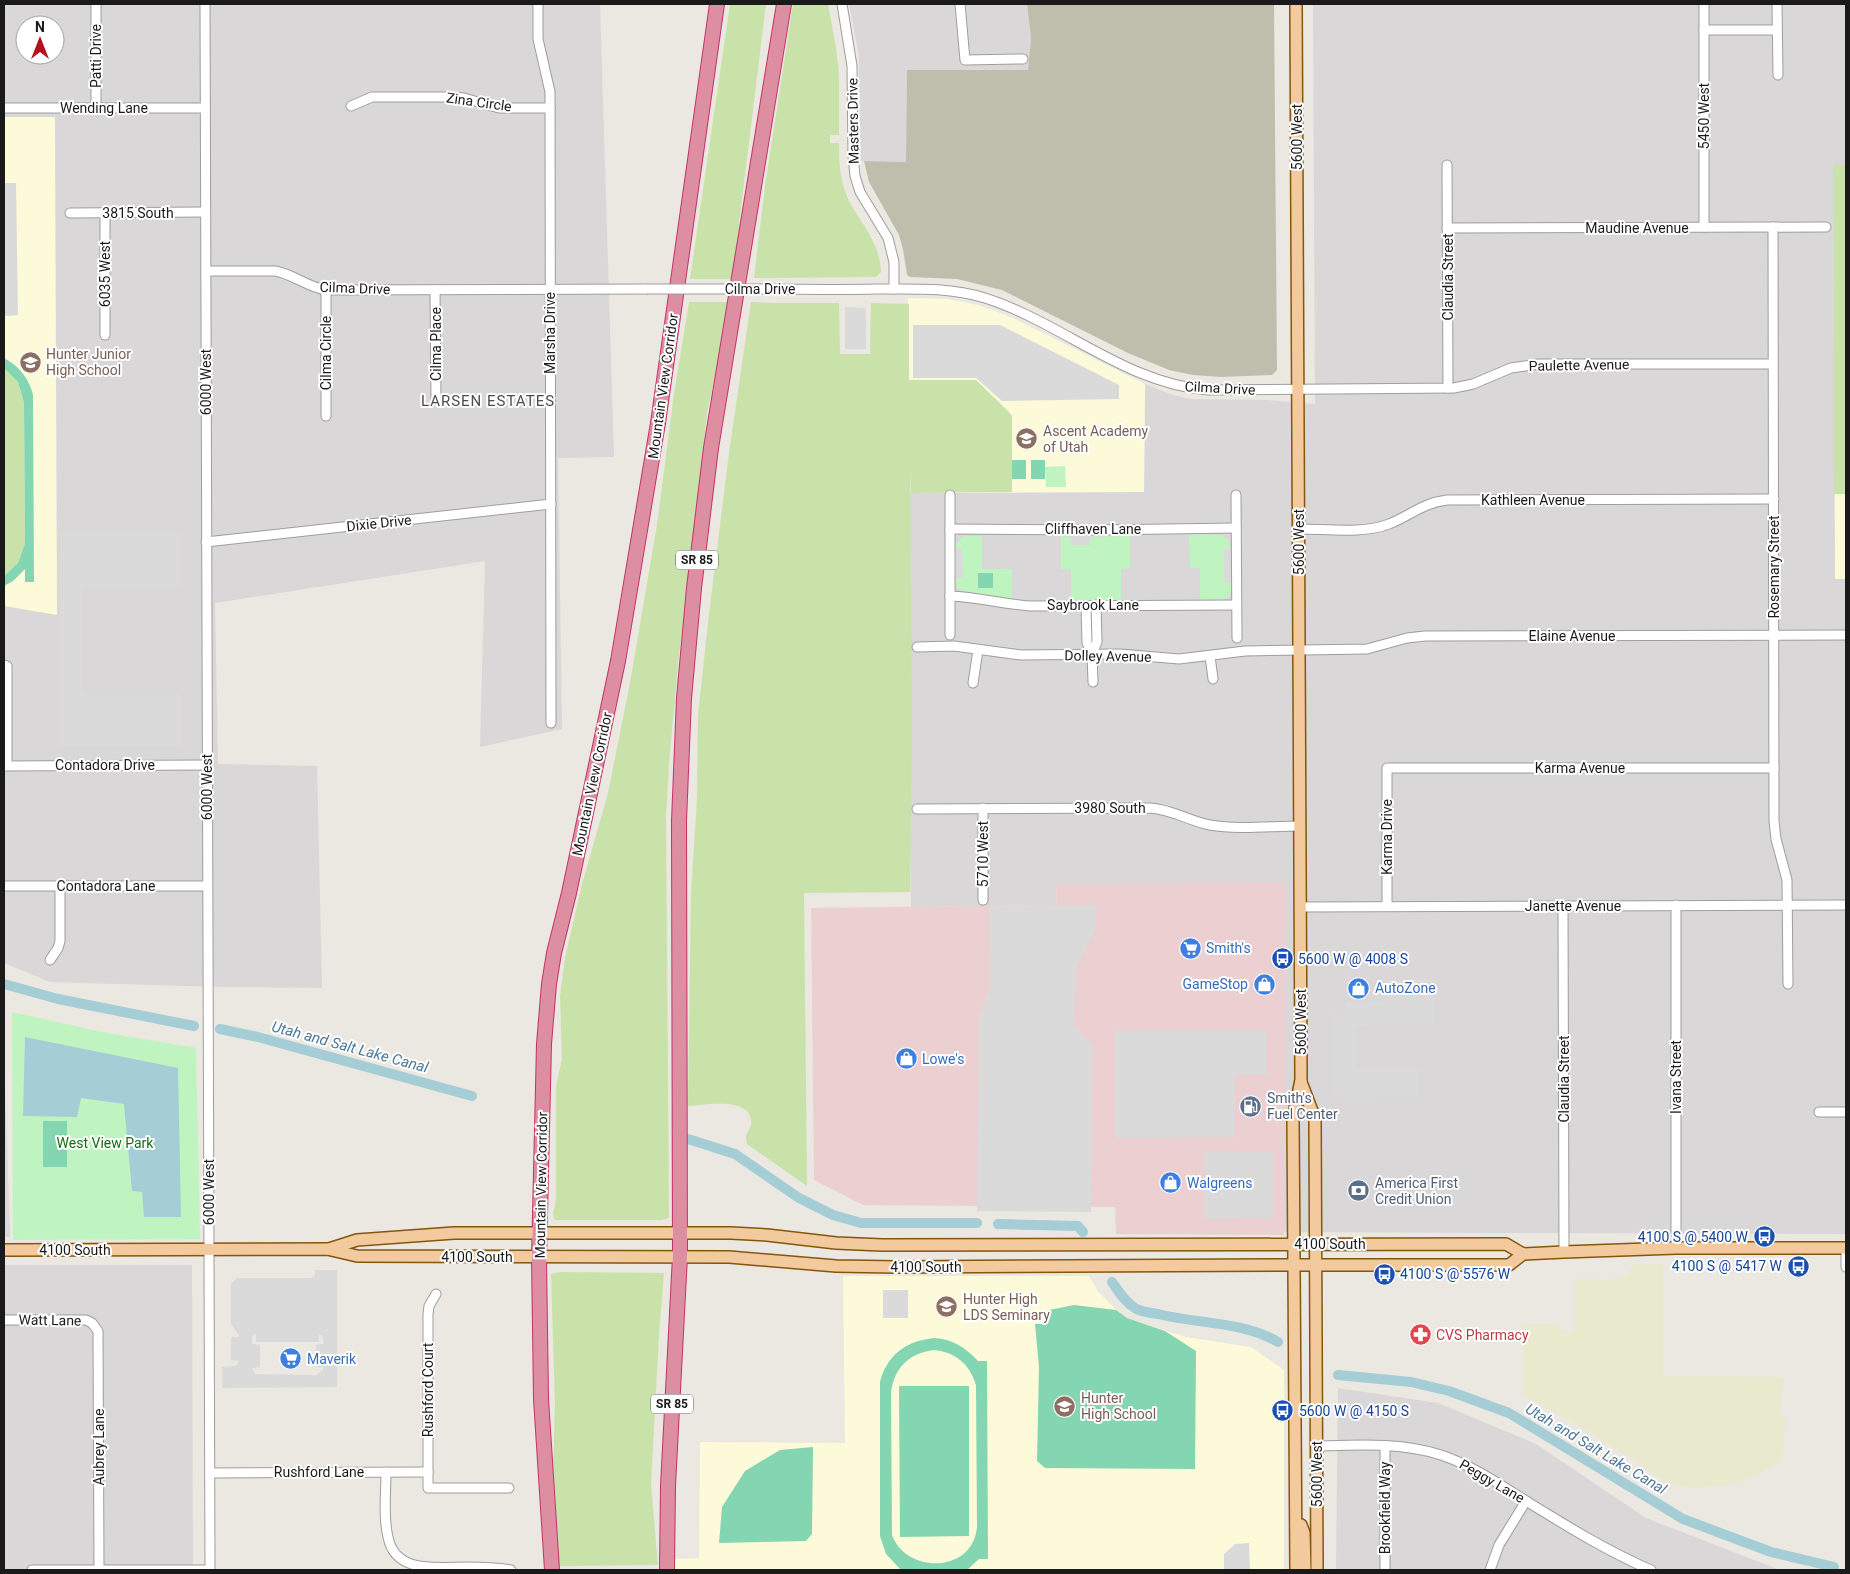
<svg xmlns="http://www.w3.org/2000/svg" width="1850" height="1574" viewBox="0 0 1850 1574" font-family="Roboto,sans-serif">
  <rect width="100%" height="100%" fill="#ebe7e1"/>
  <g fill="#d9d7d8" fill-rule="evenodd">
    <path d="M4 4H600L614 457 558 458 562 729 480 747 485 561 215 603 218 764 317 766 322 988 220 987 50 982 4 963ZM25 25H55V55H25Z"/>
    <polygon points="849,4 1027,4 1031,38 1028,70 907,70 906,162 860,161 859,56"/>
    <polygon points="1313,4 1846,4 1846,1234 1269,1232 1056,885 1057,905 911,907 906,493 1144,492 1145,384 1173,395 1191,399 1267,400 1315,404"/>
    <polygon points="4,1055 10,1237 4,1237"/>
    <polygon points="4,1265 192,1265 193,1570 4,1570"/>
    <polygon points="1338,1388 1438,1403 1536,1444 1646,1518 1780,1570 1336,1570"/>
  </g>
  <polygon fill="#ecd0d1" points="1286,882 1284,1235 1116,1234 1115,1207 863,1205 814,1180 811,908 1057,905 1056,884"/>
  <g fill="#fcfad9">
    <polygon points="4,117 55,117 57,615 4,606"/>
    <polygon points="1833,165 1846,165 1846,579 1835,579"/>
    <polygon points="908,298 947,299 978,305 993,310 1015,319 1145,384 1144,492 911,493"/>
    <polygon points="843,1276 1089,1276 1098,1291 1116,1310 1127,1318 1186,1337 1251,1347 1284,1370 1284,1570 674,1570 674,1559 699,1558 700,1442 845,1443"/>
  </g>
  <polygon fill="#bfbead" points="1027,4 1274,4 1277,366 1277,370 1272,375 1220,377 1193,375 1169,370 1128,353 1002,290 957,279 910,277 907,275 903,249 899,235 869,182 864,161 906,162 907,70 1028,70 1031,38"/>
  <polygon fill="#e9e9cd" points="1632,1264 1663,1264 1663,1376 1784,1377 1780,1413 1782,1418 1785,1418 1784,1451 1778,1463 1759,1474 1746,1480 1723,1486 1690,1488 1668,1483 1591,1433 1524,1395 1523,1324 1554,1324 1561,1330 1569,1332 1574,1331 1575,1326 1575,1278 1605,1280 1618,1278 1626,1275 1631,1270"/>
  <g fill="#c9e2aa">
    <polygon points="730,4 766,4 739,224 735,279 690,279"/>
    <path d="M793 4H828L836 48 839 75V135H830V143H839C839 163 840 182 849 201 862 225 880 243 881 272L876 277 754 278 765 186Z"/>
    <polygon points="1833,165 1846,165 1846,494 1834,494"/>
    <polygon points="689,302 731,302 707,413 698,513 679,654 669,764 666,818 669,1218 661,1220 555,1220 553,1214 556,1200 556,1086 562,1059 560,996 565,958 582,884 608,793 630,683 657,525 674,394"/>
    <path d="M751 302 774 303H839L840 354H870L871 303 909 304V380H976L1008 411 1012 416V492L911 493 910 471 912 725 910 892 804 893 807 1186 747 1144 746 1135C750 1129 753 1123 750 1116 743 1098 705 1105 688 1106L691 894 697 799 698 715 709 614 729 453Z"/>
    <polygon points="4,368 18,382 24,403 25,543 18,563 4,576"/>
    <polygon points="560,1272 664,1273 659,1335 651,1484 658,1565 559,1566 553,1472 555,1404 551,1274"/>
  </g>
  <g fill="#bff4c1">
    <polygon points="1065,466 1066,487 1046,487 1045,467"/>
    <path d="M1197 534 1222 535 1229 541 1230 549H1224V582L1231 583C1232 591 1231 595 1224 600L1200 601V568H1190L1189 535Z"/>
    <polygon points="964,536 982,536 982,569 1012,569 1012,600 962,591 958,589 955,578 962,578 962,548 955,548 955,544"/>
    <polygon points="1061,536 1070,537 1071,545 1090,545 1090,537 1130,536 1130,568 1121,569 1121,601 1071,601 1071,569 1061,569"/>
    <polygon points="12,1012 102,1032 196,1048 200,1239 13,1240"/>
  </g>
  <g fill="#84d5b1" fill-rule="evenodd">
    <path d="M4 358C19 366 29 378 33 395L34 582H25V569L13 581 4 586V576L18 563 25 543 24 403 18 382 4 368Z"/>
    <rect x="1012" y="460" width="14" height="19"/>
    <rect x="1031" y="460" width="14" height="19"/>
    <polygon points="993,573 993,588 978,588 978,573"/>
    <rect x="43" y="1121" width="24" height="46"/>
    <polygon points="1074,1305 1116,1310 1127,1318 1165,1331 1196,1351 1195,1469 1045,1468 1037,1461 1039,1367 1035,1324 1044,1324 1044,1311"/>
    <path d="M934 1338C952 1339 965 1347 978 1361H987L988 1559H979L967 1570H901L886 1554 880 1536V1382C887 1355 906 1341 934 1338ZM934 1350C955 1352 970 1364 976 1385L977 1527C973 1574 906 1574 892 1535L891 1393C894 1368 909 1353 934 1350Z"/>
    <polygon points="899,1386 969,1386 969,1536 900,1537"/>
    <polygon points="813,1447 812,1534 806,1541 719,1543 722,1507 745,1471 780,1450"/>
  </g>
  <g fill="#dadada" fill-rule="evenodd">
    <polygon points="4,183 16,183 18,315 4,316"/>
    <polygon points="845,307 866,308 866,349 845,349"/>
    <polygon points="913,325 1000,325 1119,385 1119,399 1002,401 976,378 913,378"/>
    <polygon points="180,531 180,589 83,589 83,694 181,694 181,747 60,747 60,531"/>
    <rect x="1071" y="535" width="19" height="9"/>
    <polygon points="955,548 962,548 963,578 955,578"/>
    <rect x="1224" y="550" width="7" height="32"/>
    <polygon points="1096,905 1096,929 1076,968 1074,1026 1092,1044 1091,1212 977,1211 979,1016 990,988 989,906"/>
    <polygon points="1435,979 1435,1026 1356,1027 1356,1067 1419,1067 1419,1096 1335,1097 1334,1014 1343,1014 1346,1008 1346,1002 1386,1001 1386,980"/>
    <polygon points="1267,1030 1267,1075 1235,1075 1235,1137 1115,1138 1115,1031"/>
    <polygon points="1204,1152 1273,1152 1273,1218 1205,1219"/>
    <path d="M315 1270H337V1387L222 1388V1367L236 1366 239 1361 231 1360V1337H239V1335L231 1324V1284L237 1278H311L315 1275ZM254 1334 256 1335V1342H319V1335H322L324 1344 316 1345V1367H323V1370L316 1375 255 1374 252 1368 260 1367V1345L252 1344V1337Z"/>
    <rect x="883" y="1290" width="25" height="28"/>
    <polygon points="1249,1543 1250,1570 1224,1570 1224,1554 1235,1544"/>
  </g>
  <polygon fill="#a4cdd6" points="25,1037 178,1068 181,1217 144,1217 142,1192 132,1191 124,1104 81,1098 77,1117 23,1116"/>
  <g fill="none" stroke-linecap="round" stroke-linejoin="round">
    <g stroke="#a4cdd6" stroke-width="10">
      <polyline points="4,984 58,999 194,1026"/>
      <polyline points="220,1029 258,1037 472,1096"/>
      <polyline points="688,1139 735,1154 799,1198 833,1215 861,1223 977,1223"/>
      <polyline points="998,1224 1078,1226 1083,1232"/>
      <path d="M1112 1282C1119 1292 1125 1302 1135 1308 1141 1312 1151 1313 1158 1314 1197 1324 1242 1321 1278 1342"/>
      <polyline points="1338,1375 1411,1382 1449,1391 1509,1413 1683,1519 1771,1552 1834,1567"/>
    </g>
    <defs>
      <g id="minor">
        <polyline points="96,4 96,108"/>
        <polyline points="205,4 210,1570"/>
        <polyline points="538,4 538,39 550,92 551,723"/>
        <polyline points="842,4 852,66 853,156 855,176 860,192 888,238 894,262 894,289"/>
        <polyline points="960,4 965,60 1023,59"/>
        <polyline points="1704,4 1704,227"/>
        <polyline points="1777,4 1778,75"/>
        <polyline points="1704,30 1777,30"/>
        <polyline points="351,106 372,97 451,97 464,98 499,108 550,108"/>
        <polyline points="4,108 205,108"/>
        <polyline points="1447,165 1448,388"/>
        <polyline points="70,213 205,212"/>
        <polyline points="105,213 105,335"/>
        <polyline points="1773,227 1774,821 1776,839 1787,880 1788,984"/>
        <polyline points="1447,228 1826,227"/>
        <path d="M206 271H275C293 274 307 287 326 290L646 289"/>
        <path d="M765 289C802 289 838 290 875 289 912 289 949 287 985 298 1061 322 1126 384 1208 390L1454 388 1473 384 1511 368 1539 364H1773"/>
        <polyline points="326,290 326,416"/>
        <polyline points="435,290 436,399"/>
        <polyline points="950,495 950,635"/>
        <polyline points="1236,495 1237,638"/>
        <polyline points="950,529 1098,530 1236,528"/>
        <path d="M1299 529C1327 529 1364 534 1389 524 1410 516 1422 503 1447 500L1774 499"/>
        <polyline points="206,542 551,504"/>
        <path d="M950 596C978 597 1002 604 1030 606L1236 605"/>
        <polyline points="1086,606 1087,643 1092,654"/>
        <polyline points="917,647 954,646 1021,655 1120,654 1179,659 1245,651 1367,649 1407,638 1425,636 1846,635"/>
        <polyline points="1210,656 1213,679"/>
        <polyline points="4,665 7,666 7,765"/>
        <polyline points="1093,682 1092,654 1097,642 1096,605"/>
        <polyline points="973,683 978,650"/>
        <polyline points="4,766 207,765"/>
        <polyline points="983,808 983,900"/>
        <path d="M917 809 1150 808C1171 809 1189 821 1210 825 1239 830 1271 826 1300 826"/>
        <polyline points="4,886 207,886"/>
        <polyline points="1676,905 1676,1248"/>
        <polyline points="1387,906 1387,768 1774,768"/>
        <polyline points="1563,906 1564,1252"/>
        <polyline points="1300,907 1846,905"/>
        <polyline points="50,960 58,948 60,941 60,886"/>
        <polyline points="1819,1112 1846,1112"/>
        <polyline points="1846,1248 1846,1267"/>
        <polyline points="436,1294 429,1306 428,1314 428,1488 509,1488"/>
        <polyline points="4,1320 86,1320 92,1323 98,1331 99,1570"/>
        <path d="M1316 1446C1357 1445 1401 1442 1441 1455 1474 1466 1502 1486 1531 1504 1570 1528 1609 1552 1651 1570"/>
        <polyline points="1385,1446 1385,1570"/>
        <path d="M386 1472C386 1493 383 1517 388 1537 395 1574 437 1567 465 1567 481 1567 495 1567 511 1570"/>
        <polyline points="210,1473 428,1472"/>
        <polyline points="32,1570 210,1570"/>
        <polyline points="1490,1570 1499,1545 1526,1501"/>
      </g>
      <g id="major">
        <polyline points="1301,1082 1315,1119 1317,1570"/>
        <polyline points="329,1249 357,1240 454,1233 731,1233 767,1235 836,1243 882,1245 1506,1244 1523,1254"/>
        <polyline points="4,1250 327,1249 357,1256 729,1257 836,1266 896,1267 1274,1265 1509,1265 1523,1254 1564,1252 1676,1248 1846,1248"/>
        <polyline points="1296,1525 1301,1525 1304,1533 1305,1570"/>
        <polyline points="1296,1570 1293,1119 1301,1080 1296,4"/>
      </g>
      <g id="highway">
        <polyline points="552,1570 541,1399 539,1257 544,1044 549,984 554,953 569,893 618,661 658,423 717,4"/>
        <polyline points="667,1570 668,1486 680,1256 679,821 684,698 694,588 711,448 784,4"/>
      </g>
    </defs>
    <use href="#minor" stroke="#9e9e9e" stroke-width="11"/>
    <use href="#major" stroke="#85560c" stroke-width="14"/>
    <use href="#highway" stroke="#c5316c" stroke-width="16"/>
    <use href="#minor" stroke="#fff" stroke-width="9"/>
    <use href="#major" stroke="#f3ca9e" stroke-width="11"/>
    <use href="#highway" stroke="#dd8ea1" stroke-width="14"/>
    <defs>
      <polyline id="minor-bridge" points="646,289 765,289"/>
    </defs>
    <use href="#minor-bridge" stroke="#9e9e9e" stroke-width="11" stroke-linecap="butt"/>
    <use href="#minor-bridge" stroke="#fff" stroke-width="9"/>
  </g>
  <defs>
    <symbol id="school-disc" viewBox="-11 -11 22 22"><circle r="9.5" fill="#8d6e63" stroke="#fff"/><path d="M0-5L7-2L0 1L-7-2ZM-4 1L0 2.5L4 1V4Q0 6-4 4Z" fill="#fff"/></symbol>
    <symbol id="supermarket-disc" viewBox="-11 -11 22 22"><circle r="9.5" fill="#3f7fe0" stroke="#fff"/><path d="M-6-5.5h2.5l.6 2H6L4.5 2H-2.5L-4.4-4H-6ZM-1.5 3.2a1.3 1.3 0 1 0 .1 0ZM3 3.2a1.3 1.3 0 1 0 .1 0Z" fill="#fff"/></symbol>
    <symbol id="bus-disc" viewBox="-11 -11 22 22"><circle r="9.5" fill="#1a4fb4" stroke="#fff"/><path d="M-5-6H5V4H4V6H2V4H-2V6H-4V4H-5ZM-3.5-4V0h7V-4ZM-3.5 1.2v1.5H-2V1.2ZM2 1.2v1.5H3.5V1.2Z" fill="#fff"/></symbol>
    <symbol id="shop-disc" viewBox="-11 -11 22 22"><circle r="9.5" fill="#3f7fe0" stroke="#fff"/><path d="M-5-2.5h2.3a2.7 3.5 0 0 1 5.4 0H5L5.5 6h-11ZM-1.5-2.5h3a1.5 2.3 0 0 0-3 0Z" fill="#fff"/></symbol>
    <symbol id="fuel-disc" viewBox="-11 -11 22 22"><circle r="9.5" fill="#5c6f8a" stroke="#fff"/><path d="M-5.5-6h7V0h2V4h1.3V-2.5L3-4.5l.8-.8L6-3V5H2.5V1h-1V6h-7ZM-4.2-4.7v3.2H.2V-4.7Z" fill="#fff"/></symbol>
    <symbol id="bank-disc" viewBox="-11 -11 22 22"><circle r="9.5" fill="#5c6f8a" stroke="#fff"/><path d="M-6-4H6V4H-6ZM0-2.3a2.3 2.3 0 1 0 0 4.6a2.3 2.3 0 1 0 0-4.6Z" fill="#fff"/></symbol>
    <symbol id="pharmacy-disc" viewBox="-11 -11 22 22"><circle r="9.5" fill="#e0444e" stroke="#fff"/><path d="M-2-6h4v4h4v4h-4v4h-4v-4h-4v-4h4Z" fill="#fff"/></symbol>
  </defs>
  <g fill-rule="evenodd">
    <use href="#school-disc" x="18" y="350" width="25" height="25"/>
    <use href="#school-disc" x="1014" y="426" width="25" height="25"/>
    <use href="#supermarket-disc" x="1178" y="936" width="25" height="25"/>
    <use href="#bus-disc" x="1270" y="946" width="25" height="25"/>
    <use href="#shop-disc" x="1252" y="972" width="25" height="25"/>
    <use href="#shop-disc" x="1346" y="976" width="25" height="25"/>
    <use href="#shop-disc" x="894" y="1046" width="25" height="25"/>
    <use href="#fuel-disc" x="1238" y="1094" width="25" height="25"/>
    <use href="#shop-disc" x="1158" y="1170" width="25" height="25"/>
    <use href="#bank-disc" x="1346" y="1178" width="25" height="25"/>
    <use href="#bus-disc" x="1752" y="1224" width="25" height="25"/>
    <use href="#bus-disc" x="1786" y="1254" width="25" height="25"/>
    <use href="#bus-disc" x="1372" y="1262" width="25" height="25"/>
    <use href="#school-disc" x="934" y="1294" width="25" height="25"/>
    <use href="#pharmacy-disc" x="1408" y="1322" width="25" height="25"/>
    <use href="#supermarket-disc" x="278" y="1346" width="25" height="25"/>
    <use href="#school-disc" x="1052" y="1394" width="25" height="25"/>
    <use href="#bus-disc" x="1270" y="1398" width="25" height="25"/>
  </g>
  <g text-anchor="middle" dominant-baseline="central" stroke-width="4" stroke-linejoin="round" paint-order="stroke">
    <g fill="#fff" stroke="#5f5f5f" stroke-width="1">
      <rect x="676" y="550.5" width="42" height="19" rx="4"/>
      <rect x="651" y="1394.5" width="42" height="19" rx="4"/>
    </g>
    <g font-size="12" font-weight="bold" fill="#1a1a1a">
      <text x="697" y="560">SR 85</text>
      <text x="672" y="1404">SR 85</text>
    </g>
    <g font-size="14" fill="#1a1a1a" stroke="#fff">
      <text transform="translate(96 56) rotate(-90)">Patti Drive</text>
      <text transform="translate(479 102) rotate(8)">Zina Circle</text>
      <text x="104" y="108">Wending Lane</text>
      <text transform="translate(1704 116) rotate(-90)">5450 West</text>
      <text transform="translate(853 121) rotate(-91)">Masters Drive</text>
      <text transform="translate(1297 137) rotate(-90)">5600 West</text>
      <text x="138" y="213">3815 South</text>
      <text x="1637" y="228">Maudine Avenue</text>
      <text transform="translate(105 274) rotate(-90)">6035 West</text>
      <text transform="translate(1448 277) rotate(-90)">Claudia Street</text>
      <text transform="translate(355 288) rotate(2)">Cilma Drive</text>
      <text x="760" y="289">Cilma Drive</text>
      <text transform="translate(550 333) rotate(-90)">Marsha Drive</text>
      <text transform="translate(436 344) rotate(-90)">Cilma Place</text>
      <text transform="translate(326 353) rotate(-90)">Cilma Circle</text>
      <text transform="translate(1579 365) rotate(-1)">Paulette Avenue</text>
      <text transform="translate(206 382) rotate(-90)">6000 West</text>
      <text transform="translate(663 386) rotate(-82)">Mountain View Corridor</text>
      <text transform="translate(1220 388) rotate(3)">Cilma Drive</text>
      <text x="1533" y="500">Kathleen Avenue</text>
      <text transform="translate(379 523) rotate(-6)">Dixie Drive</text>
      <text x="1093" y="529">Cliffhaven Lane</text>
      <text transform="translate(1299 542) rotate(-90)">5600 West</text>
      <text transform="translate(1774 567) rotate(-90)">Rosemary Street</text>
      <text x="1093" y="605">Saybrook Lane</text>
      <text x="1572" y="636">Elaine Avenue</text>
      <text transform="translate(1108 656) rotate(1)">Dolley Avenue</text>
      <text x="105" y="765">Contadora Drive</text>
      <text x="1580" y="768">Karma Avenue</text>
      <text transform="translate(592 784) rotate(-78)">Mountain View Corridor</text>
      <text transform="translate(207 787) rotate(-90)">6000 West</text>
      <text x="1110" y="808">3980 South</text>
      <text transform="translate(1387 837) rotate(-90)">Karma Drive</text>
      <text transform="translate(983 854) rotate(-90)">5710 West</text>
      <text x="106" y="886">Contadora Lane</text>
      <text x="1573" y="906">Janette Avenue</text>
      <text transform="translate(1301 1022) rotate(-90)">5600 West</text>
      <text transform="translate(1676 1077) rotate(-90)">Ivana Street</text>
      <text transform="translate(1564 1079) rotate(-90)">Claudia Street</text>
      <text transform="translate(541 1185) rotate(-89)">Mountain View Corridor</text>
      <text transform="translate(209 1192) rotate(-90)">6000 West</text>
      <text x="1330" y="1244">4100 South</text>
      <text x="75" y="1250">4100 South</text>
      <text x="477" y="1257">4100 South</text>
      <text x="926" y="1267">4100 South</text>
      <text transform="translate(50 1320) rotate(1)">Watt Lane</text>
      <text transform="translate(428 1390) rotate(-90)">Rushford Court</text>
      <text transform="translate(99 1447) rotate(-90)">Aubrey Lane</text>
      <text x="319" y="1472">Rushford Lane</text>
      <text transform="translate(1317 1474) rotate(-90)">5600 West</text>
      <text transform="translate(1492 1481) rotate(30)">Peggy Lane</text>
      <text transform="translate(1385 1508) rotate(-90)">Brookfield Way</text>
    </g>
    <g font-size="14" fill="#785e54" stroke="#fff" text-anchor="start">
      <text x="46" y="354">Hunter Junior<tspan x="46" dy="16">High School</tspan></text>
      <text x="1043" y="431">Ascent Academy<tspan x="1043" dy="16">of Utah</tspan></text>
      <text x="963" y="1299">Hunter High<tspan x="963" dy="16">LDS Seminary</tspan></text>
      <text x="1081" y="1398">Hunter<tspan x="1081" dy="16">High School</tspan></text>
    </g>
    <g font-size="14" fill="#366cbe" stroke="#fff" text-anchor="start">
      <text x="1206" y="948">Smith's</text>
      <text x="1248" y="984" text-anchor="end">GameStop</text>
      <text x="1375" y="988">AutoZone</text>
      <text x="922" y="1059">Lowe's</text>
      <text x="1187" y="1183">Walgreens</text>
      <text x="307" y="1359">Maverik</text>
    </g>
    <g font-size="14" fill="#164399" stroke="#fff" text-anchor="start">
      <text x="1298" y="959">5600 W @ 4008 S</text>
      <text x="1748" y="1237" text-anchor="end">4100 S @ 5400 W</text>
      <text x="1782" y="1266" text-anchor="end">4100 S @ 5417 W</text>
      <text x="1400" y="1274">4100 S @ 5576 W</text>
      <text x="1299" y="1411">5600 W @ 4150 S</text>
    </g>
    <g font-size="14" fill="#4e5e75" stroke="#fff" text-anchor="start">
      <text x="1267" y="1098">Smith's<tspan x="1267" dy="16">Fuel Center</tspan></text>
      <text x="1375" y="1183">America First<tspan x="1375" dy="16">Credit Union</tspan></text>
    </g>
    <g font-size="14" fill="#146d16" stroke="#fff">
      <text x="105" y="1143">West View Park</text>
    </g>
    <g font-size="14" fill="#be3a42" stroke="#fff" text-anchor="start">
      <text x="1436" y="1335">CVS Pharmacy</text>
    </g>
    <g font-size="15" letter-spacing="1" fill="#4d4d4d" stroke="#fff">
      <text x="488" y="401">LARSEN ESTATES</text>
    </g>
    <g font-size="15" font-style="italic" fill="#4d789a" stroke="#fff">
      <text transform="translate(350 1047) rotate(15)">Utah and Salt Lake Canal</text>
      <text transform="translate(1596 1449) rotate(31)">Utah and Salt Lake Canal</text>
    </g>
  </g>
  <rect width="1850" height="1574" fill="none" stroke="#1a1a1a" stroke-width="10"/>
  <g transform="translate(40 40)"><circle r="24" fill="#ffffff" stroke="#a3a3a3"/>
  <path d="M0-4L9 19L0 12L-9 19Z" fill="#b51019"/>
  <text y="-8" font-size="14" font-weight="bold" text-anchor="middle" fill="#1a1a1a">N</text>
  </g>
</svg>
